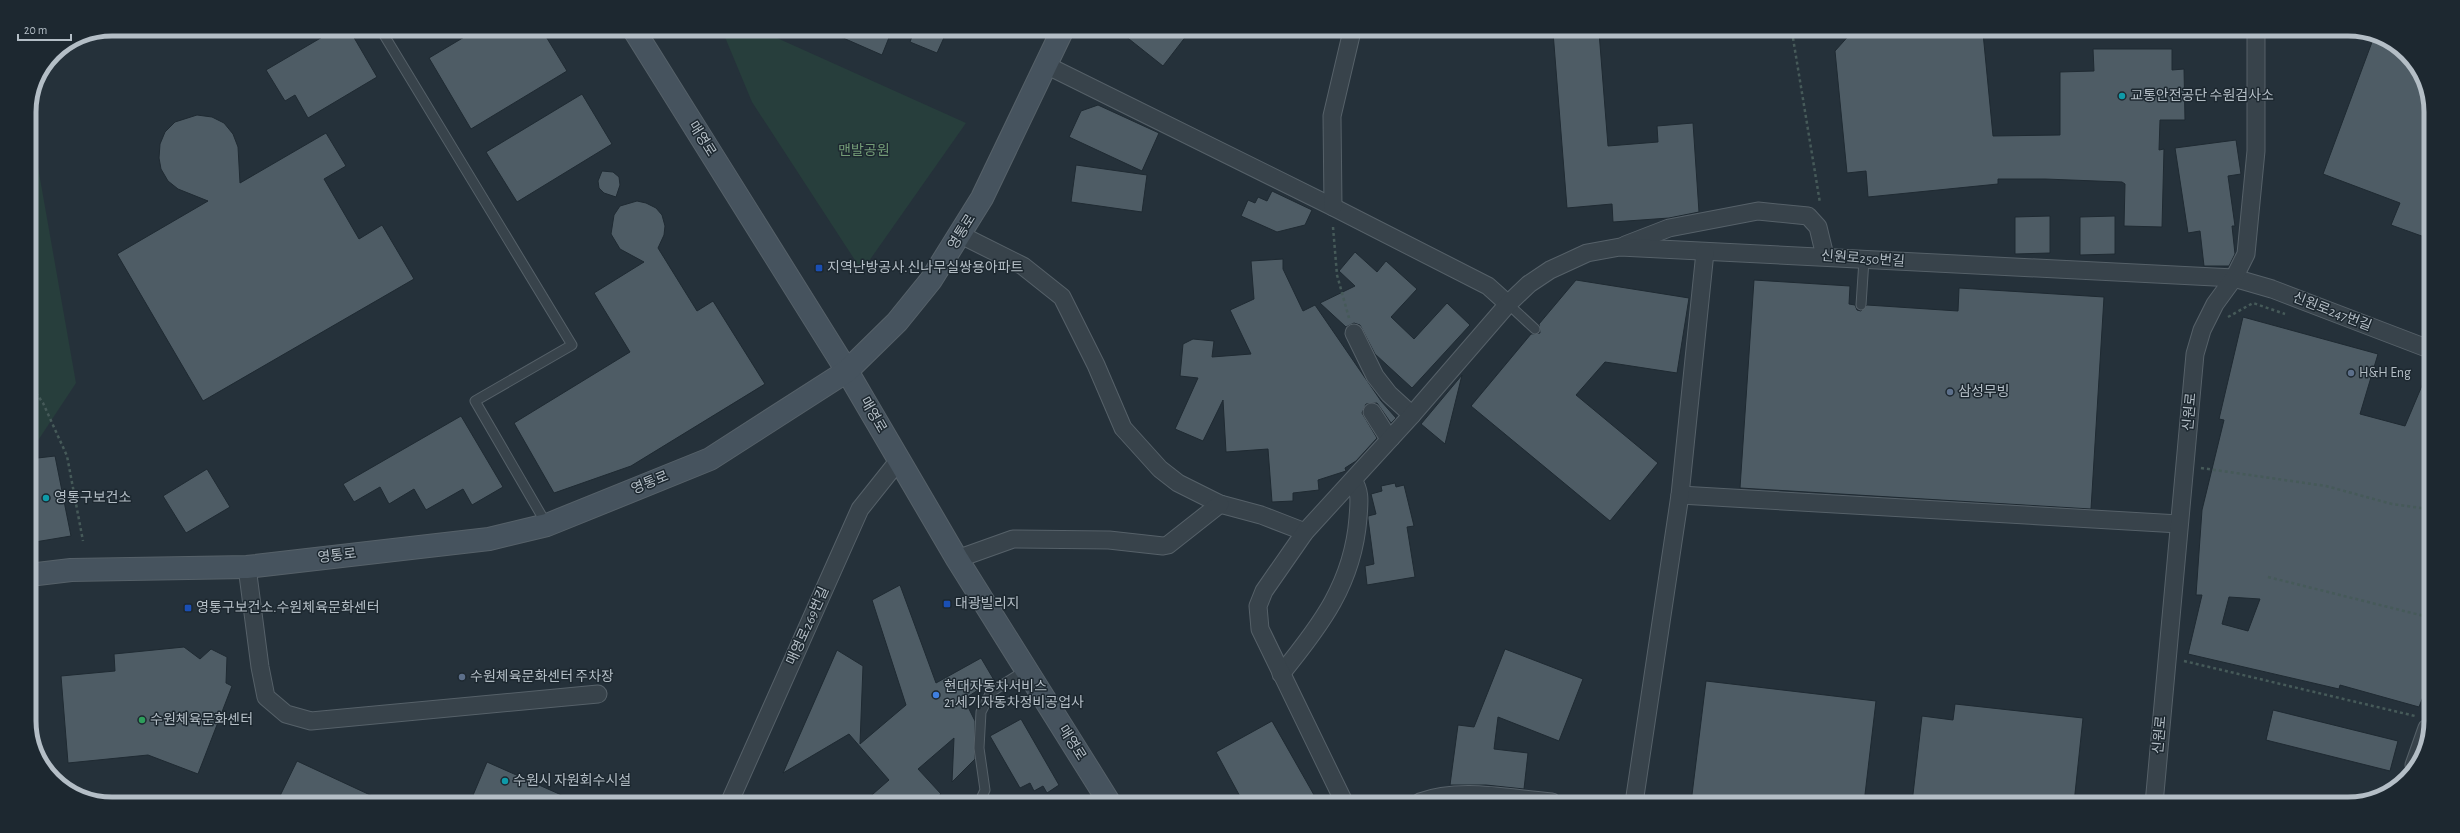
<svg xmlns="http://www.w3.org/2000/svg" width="2460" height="833" viewBox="0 0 2460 833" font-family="'Alegreya Sans','Noto Sans KR',sans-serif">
  <rect width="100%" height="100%" fill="#25313a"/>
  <g fill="#273e3c">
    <polygon points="722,30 759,30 966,123 862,271 752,102"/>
    <polygon points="29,116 76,383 29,454"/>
    <polygon points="65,785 118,799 120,800 86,800"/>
  </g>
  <g fill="#4e5c65" stroke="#1f2a32" fill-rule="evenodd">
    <polygon points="336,29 349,29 377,77 308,118 295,95 285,101 266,70"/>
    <polygon points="476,30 542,30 567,71 471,129 429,58"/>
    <polygon points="825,30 892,30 882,55"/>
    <polygon points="914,31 947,31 937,53 910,42"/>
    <polygon points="1119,31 1190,31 1163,66"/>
    <polygon points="1553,32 1599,32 1608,146 1658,142 1657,126 1693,123 1699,212 1669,218 1613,222 1612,204 1567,208"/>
    <polygon points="1852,32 1983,33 1993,136 2060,135 2060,72 2094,71 2093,49 2172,49 2172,70 2184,69 2185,120 2160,120 2159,150 2164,149 2162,227 2124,226 2125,184 2122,182 2045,179 1998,179 1998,184 1868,197 1866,171 1847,173 1835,51"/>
    <polygon points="2375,34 2414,61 2431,106 2430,239 2391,225 2400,203 2323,174"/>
    <polygon points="582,94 612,144 517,202 486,152"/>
    <polygon points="1098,105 1159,133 1142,171 1069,137 1081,111"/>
    <polygon points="197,115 212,117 224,123 233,134 238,147 240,183 326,133 346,166 324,179 359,239 382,225 414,279 203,401 117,254 208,201 178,189 168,181 161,169 159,158 160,144 165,132 175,122"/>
    <polygon points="2236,140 2241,174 2228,176 2235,226 2232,226 2235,254 2229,266 2204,266 2200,231 2188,233 2175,148"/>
    <polygon points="1076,165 1147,175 1142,212 1071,202"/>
    <polygon points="602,171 613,172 619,177 620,185 616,197 604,193 599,188 598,181"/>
    <polygon points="1272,191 1312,210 1305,225 1277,232 1241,216 1248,200 1255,203 1258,197 1267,201"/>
    <polygon points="637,201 646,203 656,208 662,215 665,226 664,235 658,248 697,311 713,301 765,384 631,466 554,493 514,423 630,352 594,293 644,262 620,249 611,234 614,215 620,206"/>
    <polygon points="2050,216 2050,253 2015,254 2015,217"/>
    <polygon points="2115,216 2115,254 2080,255 2080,217"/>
    <polygon points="1355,252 1377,272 1386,261 1417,289 1391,317 1414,339 1447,303 1470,325 1412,388 1375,354 1360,325 1354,323 1346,327 1320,303 1355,286 1339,271"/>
    <polygon points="1283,259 1283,269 1303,311 1315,305 1381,401 1396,418 1391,423 1377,403 1366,404 1362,413 1377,438 1356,461 1345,468 1346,471 1318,480 1319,490 1293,493 1293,501 1272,502 1268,449 1226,452 1223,400 1203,441 1175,429 1198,378 1180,376 1183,344 1193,339 1214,341 1212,357 1251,354 1230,310 1254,299 1251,261"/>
    <polygon points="1576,280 1689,298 1677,373 1605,362 1576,395 1658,463 1610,521 1471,406 1531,334 1540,333 1539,324"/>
    <polygon points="1754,280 1850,286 1849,304 1855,305 1857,310 1861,311 1867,305 1958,311 1959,288 2104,297 2091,509 1740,488"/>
    <path d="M2243 317 2378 354 2360 414 2405 426 2429 369 2427 687 2419 707 2340 685 2339 689 2188 654 2202 595H2196L2202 510 2224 420 2219 419ZM2229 597 2260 599 2248 631 2222 624Z"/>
    <polygon points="1462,375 1445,444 1421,424"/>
    <polygon points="461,416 503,487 472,505 463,489 426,510 414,489 389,504 380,487 354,502 343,484"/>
    <polygon points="55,456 71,536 29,543 29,459"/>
    <polygon points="207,469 230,507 186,533 163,496"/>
    <polygon points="1395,483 1396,487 1404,485 1414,526 1407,527 1415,577 1367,585 1365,566 1374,564 1368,519 1368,516 1376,514 1371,494 1382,491 1381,486"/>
    <polygon points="900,585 936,683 981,658 994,680 964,699 975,721 975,759 952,782 954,738 918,769 941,794 932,801 865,801 889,780 849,734 783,773 837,650 863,666 860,744 906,705 872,600"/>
    <polygon points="184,647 200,659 211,649 227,657 226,683 232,686 198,774 148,755 68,763 61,676 115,671 114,654"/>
    <polygon points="1505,649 1583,679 1559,741 1498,717 1494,749 1528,753 1524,789 1486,785 1450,785 1458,725 1474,727"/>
    <polygon points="1706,681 1876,701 1864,803 1691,803"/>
    <polygon points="1955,704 2083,718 2074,803 1912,803 1922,716 1953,720"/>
    <polygon points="2273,710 2398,741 2390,771 2266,740"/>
    <polygon points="1021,719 1059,785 1047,793 1043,786 1034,791 1030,783 1020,788 990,736"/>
    <polygon points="1272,721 1318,802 1243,802 1216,752"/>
    <polygon points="297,761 381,800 278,800"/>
    <polygon points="487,762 575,801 471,800"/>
  </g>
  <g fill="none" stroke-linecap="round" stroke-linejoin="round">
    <defs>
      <g id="lane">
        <polyline points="381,30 572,345 475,401 547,525"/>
        <polyline points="1508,304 1535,329"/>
        <polyline points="1861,305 1864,260"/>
        <polyline points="980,801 985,790 979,748 981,712 991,692 1026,670"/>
      </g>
      <g id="street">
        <polyline points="1046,65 1333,207 1488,286 1508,304"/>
        <polyline points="1333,207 1332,116 1352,31"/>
        <polyline points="961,235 1023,266 1062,297 1096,365 1123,428 1160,469 1178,483 1220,504 1261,515 1305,532"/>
        <polyline points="1625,245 1669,228 1758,211 1808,216 1818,227 1825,256"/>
        <polyline points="1354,333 1375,376 1389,394 1412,415"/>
        <polyline points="1372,412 1386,434 1391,438"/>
        <polyline points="1680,495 2179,524"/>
        <polyline points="957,559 1013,539 1109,540 1163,546 1168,545 1220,504"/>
        <polyline points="247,567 260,667 266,697 286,714 311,721 598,694"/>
        <path d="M1281 674C1321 625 1353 583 1358 518 1359 503 1361 492 1353 480"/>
        <polyline points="2414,765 2427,728"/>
        <polyline points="730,801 860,509 899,460"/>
        <polyline points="1344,802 1260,629 1258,606 1264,591 1305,532 1412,415 1508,304 1529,284 1550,270 1587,253 1620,247 2234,278 2272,289 2429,349"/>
        <path d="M1420 802C1461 787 1510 799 1552 802"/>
        <polyline points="1634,803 1680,495 1705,252"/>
        <polyline points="2154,804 2195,354 2202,330 2215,304 2234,278 2246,254 2256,151 2256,33"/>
      </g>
      <g id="secondary">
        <polyline points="634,30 847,371 957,559 1109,802"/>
        <polyline points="29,575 71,570 247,567 489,539 547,525 710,459 847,371 897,322 931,280 982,198 1062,31"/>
      </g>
    </defs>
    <use href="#lane" stroke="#566169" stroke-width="11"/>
    <use href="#street" stroke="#566169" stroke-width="19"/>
    <use href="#secondary" stroke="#566169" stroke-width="24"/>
    <g stroke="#465a59" stroke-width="2.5" stroke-dasharray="3 3" stroke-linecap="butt">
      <polyline points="1792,32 1820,203"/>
      <polyline points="1333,227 1337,275 1349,318"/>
      <polyline points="2228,317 2253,303 2285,314"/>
      <polyline points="29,383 43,403 67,456 83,541"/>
      <polyline points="2201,468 2326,486 2392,504 2428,509"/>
      <polyline points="2268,577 2428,617"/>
      <polyline points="2184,661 2415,716"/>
      <polyline points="2398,787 2402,776"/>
    </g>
    <use href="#lane" stroke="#38434b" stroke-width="9"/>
    <use href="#street" stroke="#38434b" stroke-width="17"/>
    <use href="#secondary" stroke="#46535e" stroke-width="22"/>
  </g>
  <g fill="#0f9aa8" stroke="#1d2830" stroke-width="1.5">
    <circle cx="2122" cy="96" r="4"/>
    <circle cx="46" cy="498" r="4"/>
    <circle cx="505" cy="781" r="4"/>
  </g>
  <g fill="#1a4fb4" stroke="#1d2830" stroke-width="1.5">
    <rect x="815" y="264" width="8" height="8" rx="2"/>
    <rect x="943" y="600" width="8" height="8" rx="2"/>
    <rect x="184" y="604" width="8" height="8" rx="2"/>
  </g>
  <g fill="#5c6f8a" stroke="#1d2830" stroke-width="1.5">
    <circle cx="2351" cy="373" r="4"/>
    <circle cx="1950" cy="392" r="4"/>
    <circle cx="462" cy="677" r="4"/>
  </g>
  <circle fill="#3f7fe0" stroke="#1d2830" stroke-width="1.5" cx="936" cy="695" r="4"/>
  <circle fill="#2e9e5b" stroke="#1d2830" stroke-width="1.5" cx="142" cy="720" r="4"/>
  <g text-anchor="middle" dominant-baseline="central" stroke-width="3" stroke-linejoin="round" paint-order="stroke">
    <g font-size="14" fill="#b4bec6" stroke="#1d2830" text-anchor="start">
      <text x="2130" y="96">교통안전공단 수원검사소</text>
      <text x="827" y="268">지역난방공사.신나무실쌍용아파트</text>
      <text x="2359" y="373">H&amp;H Eng</text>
      <text x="1958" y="392">삼성무빙</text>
      <text x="54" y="498">영통구보건소</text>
      <text x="955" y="604">대광빌리지</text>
      <text x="196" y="608">영통구보건소.수원체육문화센터</text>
      <text x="470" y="677">수원체육문화센터 주차장</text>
      <text x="944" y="687">현대자동차서비스<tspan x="944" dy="16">21세기자동차정비공업사</tspan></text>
      <text x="150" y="720">수원체육문화센터</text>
      <text x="513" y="781">수원시 자원회수시설</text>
    </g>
    <g font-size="14" fill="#b4bec6" stroke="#1d2830">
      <text transform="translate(702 139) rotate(58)">매영로</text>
      <text transform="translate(962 232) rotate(-58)">영통로</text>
      <text transform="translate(1863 259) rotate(4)">신원로250번길</text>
      <text transform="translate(2332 312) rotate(21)">신원로247번길</text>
      <text transform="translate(2190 412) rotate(-85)">신원로</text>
      <text transform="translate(873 415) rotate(60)">매영로</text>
      <text transform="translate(650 483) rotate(-22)">영통로</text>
      <text transform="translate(337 556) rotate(-7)">영통로</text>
      <text transform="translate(808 626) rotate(-66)">매영로269번길</text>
      <text transform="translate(2160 735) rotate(-85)">신원로</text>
      <text transform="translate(1072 743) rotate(58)">매영로</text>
    </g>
    <g font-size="14" fill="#739b76" stroke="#1d2830">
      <text x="864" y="151">맨발공원</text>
    </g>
  </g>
  <path d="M0 0H2460V833H0ZM112 36H2348A76 76 0 0 1 2424 112V721A76 76 0 0 1 2348 797H112A76 76 0 0 1 36 721V112A76 76 0 0 1 112 36Z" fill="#1d2830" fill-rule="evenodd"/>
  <path fill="none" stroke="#b4bec6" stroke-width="5" d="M112 36H2348A76 76 0 0 1 2424 112V721A76 76 0 0 1 2348 797H112A76 76 0 0 1 36 721V112A76 76 0 0 1 112 36Z"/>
  <path d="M18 34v6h53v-6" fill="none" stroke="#b4bec6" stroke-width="2"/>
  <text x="24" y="34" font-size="12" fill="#b4bec6" stroke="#1d2830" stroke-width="3" paint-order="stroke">20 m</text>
</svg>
